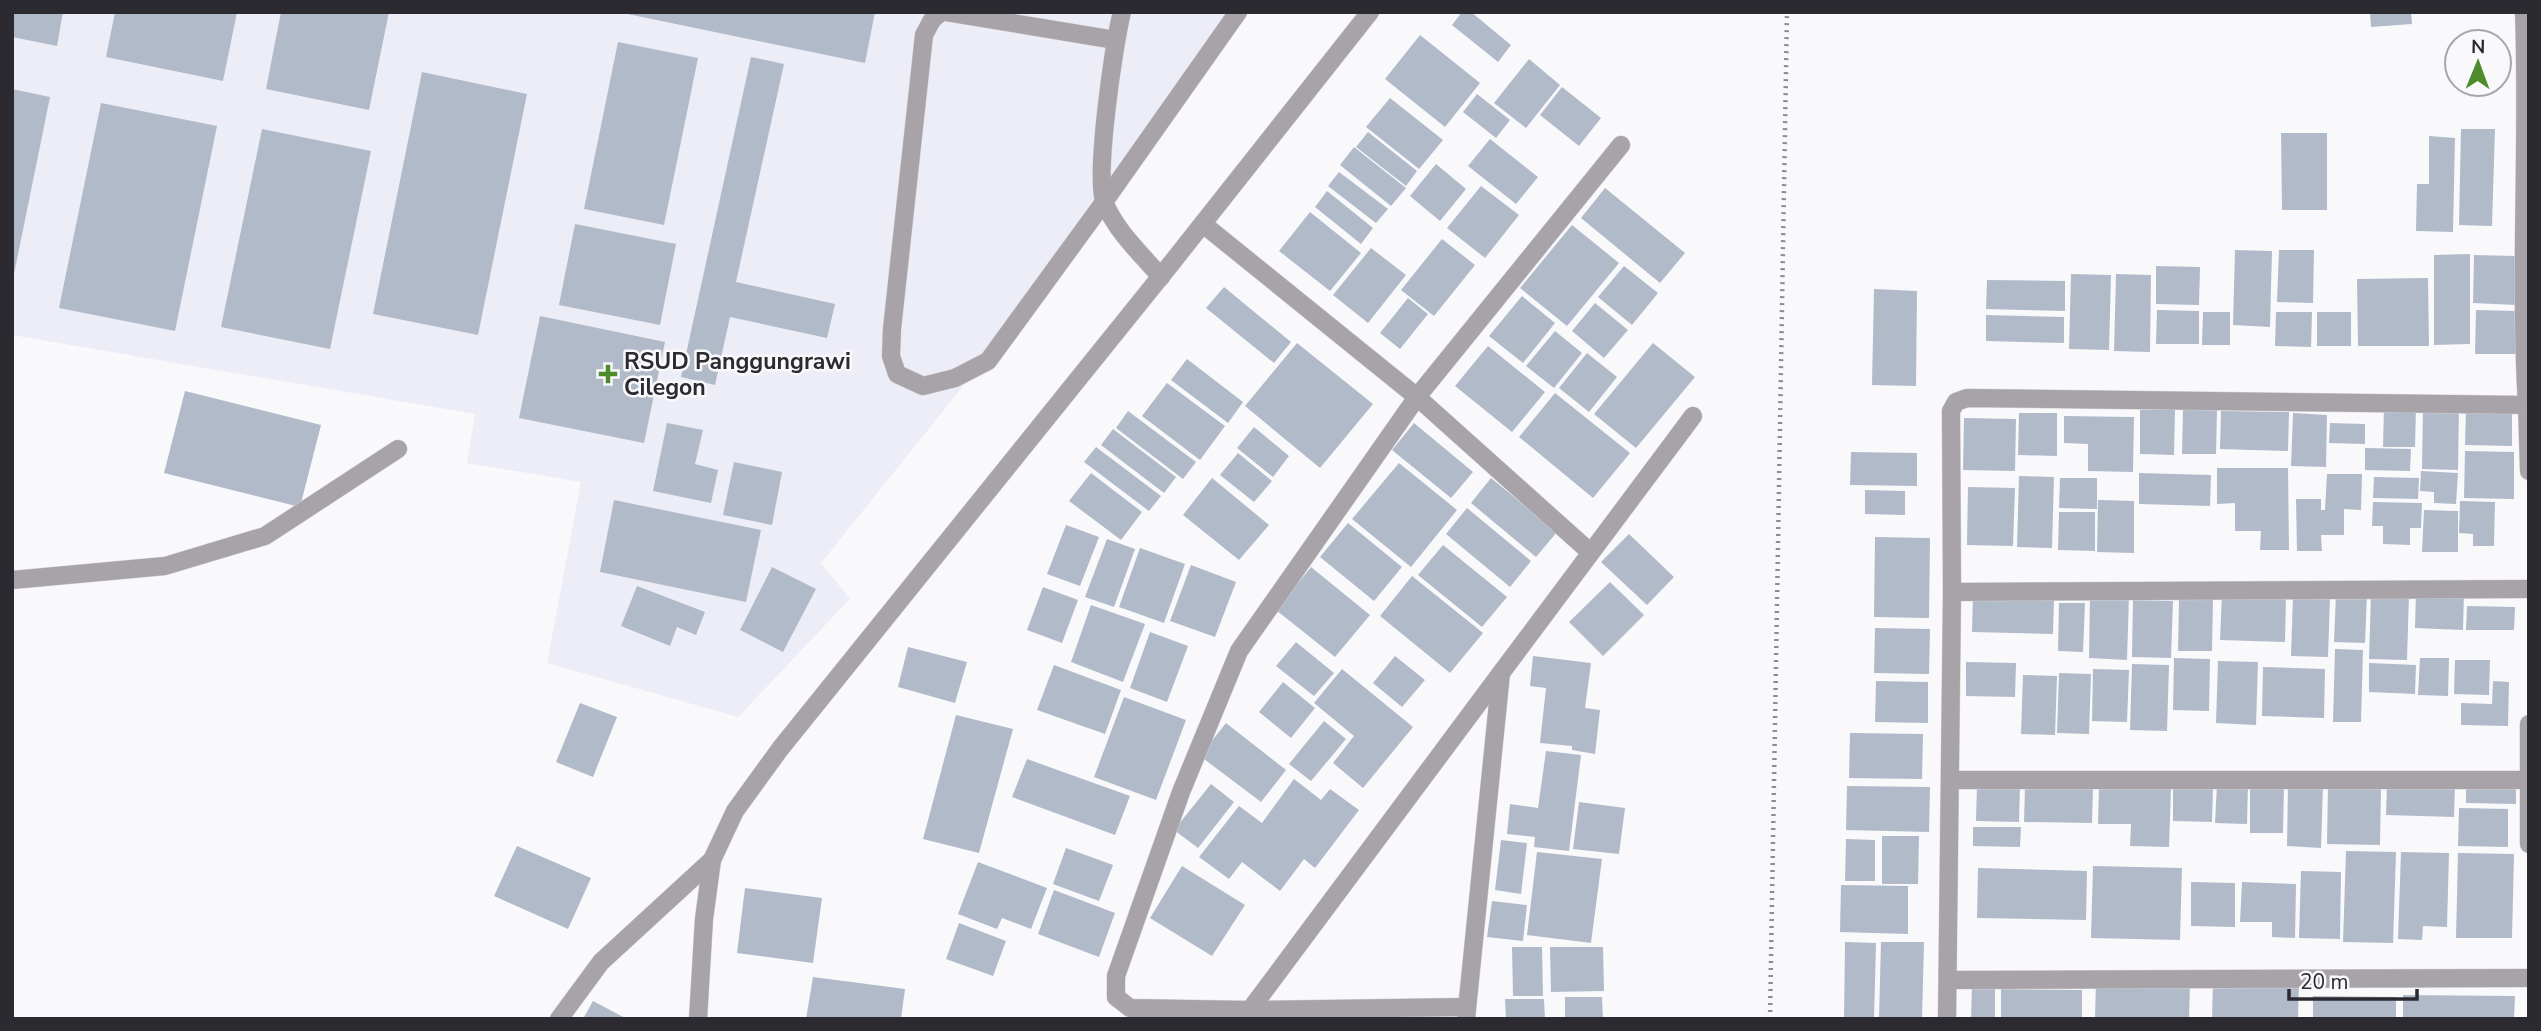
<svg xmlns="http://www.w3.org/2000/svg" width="2541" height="1031" viewBox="0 0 2541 1031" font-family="'Nunito Sans',sans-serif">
  <rect width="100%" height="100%" fill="#f9f9fc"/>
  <polygon fill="#ededf7" points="12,12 1245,12 1131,177 821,563 850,599 738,717 547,663 581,482 467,463 475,414 12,335"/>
  <g fill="#b1bac9">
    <polygon points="12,12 63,12 57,46 12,37"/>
    <polygon points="115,12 237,12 223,81 106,57"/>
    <polygon points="281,12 389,12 369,110 266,89"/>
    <polygon points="618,12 875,12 865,63"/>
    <polygon points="1462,12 1471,12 1511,45 1498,62 1452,25"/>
    <polygon points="2370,12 2411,12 2412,24 2371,27"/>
    <polygon points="1420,35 1480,83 1445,127 1385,79"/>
    <polygon points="618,42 698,58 664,225 584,209"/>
    <polygon points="751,57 784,64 736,282 835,304 827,338 730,317 715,385 681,377"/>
    <polygon points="1529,59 1560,85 1526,128 1494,103"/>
    <polygon points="422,72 527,94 478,335 373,314"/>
    <polygon points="1562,87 1601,118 1579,146 1540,115"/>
    <polygon points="12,89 50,97 13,279 12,279"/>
    <polygon points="1477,94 1510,120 1496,138 1463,112"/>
    <polygon points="1390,98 1443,140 1419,169 1366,127"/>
    <polygon points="101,103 217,126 175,331 59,308"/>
    <polygon points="262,129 371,151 330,349 221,327"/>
    <polygon points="2461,129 2495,129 2492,226 2459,225"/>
    <polygon points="1368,132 1417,171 1406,186 1356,147"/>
    <polygon points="2281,133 2327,133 2327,210 2282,210"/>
    <polygon points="2429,136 2455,138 2453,232 2416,231 2417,184 2429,184"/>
    <polygon points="1490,139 1538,177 1516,204 1468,166"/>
    <polygon points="1354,147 1406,188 1391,206 1340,165"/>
    <polygon points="1436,164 1466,189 1440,221 1410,196"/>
    <polygon points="1339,172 1388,209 1376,223 1328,186"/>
    <polygon points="1481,186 1519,215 1485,258 1447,228"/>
    <polygon points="1605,188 1685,253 1660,283 1581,218"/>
    <polygon points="1327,191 1373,228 1361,244 1315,207"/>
    <polygon points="1310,212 1361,253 1330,291 1279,251"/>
    <polygon points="575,224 676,244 660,325 559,305"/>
    <polygon points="1572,225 1619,263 1567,326 1520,288"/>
    <polygon points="1442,239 1475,265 1434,316 1401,290"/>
    <polygon points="1371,248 1406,275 1368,323 1333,295"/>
    <polygon points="2235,250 2272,251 2270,327 2233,325"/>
    <polygon points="2279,250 2314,250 2313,303 2277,302"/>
    <polygon points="2470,254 2470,344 2434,345 2434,255"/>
    <polygon points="2474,255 2517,256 2516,305 2473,303"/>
    <polygon points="1624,266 1658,293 1632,325 1598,297"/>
    <polygon points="2156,266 2200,267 2199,305 2156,304"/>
    <polygon points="2071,274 2111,275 2109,350 2069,349"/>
    <polygon points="2116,274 2151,275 2150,352 2114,351"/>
    <polygon points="2428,278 2429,346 2358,346 2357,279"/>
    <polygon points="1987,280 2065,281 2065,311 1986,309"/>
    <polygon points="1224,287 1291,342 1274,363 1206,308"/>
    <polygon points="1874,289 1917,291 1916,386 1872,385"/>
    <polygon points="1522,296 1555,323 1523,363 1489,336"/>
    <polygon points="1408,298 1428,314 1400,349 1380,333"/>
    <polygon points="1595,303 1628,330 1604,358 1572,331"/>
    <polygon points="2157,310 2199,311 2199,344 2156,344"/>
    <polygon points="2476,310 2517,311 2516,354 2475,354"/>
    <polygon points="2203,312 2230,312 2230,345 2202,345"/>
    <polygon points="2276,312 2312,312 2311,347 2275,346"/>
    <rect x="2317" y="312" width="34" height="34"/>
    <polygon points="1986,315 2064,317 2064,343 1986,341"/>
    <polygon points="540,316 665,342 644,443 519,418"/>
    <polygon points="1555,331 1582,353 1554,388 1526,366"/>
    <polygon points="1297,343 1373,404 1320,468 1245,406"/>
    <polygon points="1653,343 1695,377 1636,448 1594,414"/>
    <polygon points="1488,346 1545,392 1512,432 1455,386"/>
    <polygon points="1587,353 1617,377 1589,412 1559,388"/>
    <polygon points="1187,359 1243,402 1228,423 1171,380"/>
    <polygon points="1167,383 1225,426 1200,460 1142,416"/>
    <polygon points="185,391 321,425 300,507 164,473"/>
    <polygon points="1555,393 1630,453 1593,498 1519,437"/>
    <polygon points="2423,405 2459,406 2458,470 2422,469"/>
    <polygon points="2384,406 2416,407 2415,447 2383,447"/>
    <polygon points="2466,408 2512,409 2512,446 2465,445"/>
    <polygon points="2183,409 2217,410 2216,454 2182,454"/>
    <polygon points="2140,410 2175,410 2174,455 2140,454"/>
    <polygon points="1128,411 1196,462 1183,479 1116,428"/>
    <polygon points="2221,411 2289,412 2288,451 2220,449"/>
    <polygon points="2019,413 2057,413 2057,456 2018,455"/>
    <polygon points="2293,413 2327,415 2326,467 2291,466"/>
    <polygon points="2064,416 2134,417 2133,472 2088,471 2088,444 2064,443"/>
    <polygon points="1964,418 2016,419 2015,471 1963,470"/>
    <polygon points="667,423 703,430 695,464 718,470 711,503 653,491"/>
    <polygon points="1414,423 1473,472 1451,498 1392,450"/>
    <polygon points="2330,423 2365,424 2365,444 2329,443"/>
    <polygon points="1254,427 1289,456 1273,477 1237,448"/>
    <polygon points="1113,429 1176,477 1164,493 1101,445"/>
    <polygon points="1096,447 1161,496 1149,511 1084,462"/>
    <polygon points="2365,448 2411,449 2410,471 2365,470"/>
    <polygon points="2465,451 2514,452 2514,499 2464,498"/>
    <polygon points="1851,452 1917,453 1917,486 1850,485"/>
    <polygon points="1238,453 1272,481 1254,502 1220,475"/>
    <polygon points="734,462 782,472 772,525 723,515"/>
    <polygon points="1399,463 1457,510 1411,567 1352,519"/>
    <polygon points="2217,468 2288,468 2289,550 2260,550 2261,531 2235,531 2235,503 2217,504"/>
    <polygon points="2421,471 2458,473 2456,504 2434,503 2434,492 2420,491"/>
    <polygon points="1091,473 1142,512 1121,540 1069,501"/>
    <polygon points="2139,473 2211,475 2210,506 2139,504"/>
    <polygon points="2327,474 2362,474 2361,510 2344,509 2344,535 2321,535 2322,551 2297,551 2296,499 2321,499 2321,510 2325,510"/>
    <polygon points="2019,476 2054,477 2052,548 2017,547"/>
    <polygon points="2374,477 2419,478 2418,499 2373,498"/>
    <polygon points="1212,478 1269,525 1239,560 1183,515"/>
    <polygon points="1491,478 1557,532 1536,557 1471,503"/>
    <polygon points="2060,478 2097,478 2097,509 2059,508"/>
    <polygon points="1968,487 2015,488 2013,546 1967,545"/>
    <polygon points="1865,490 1905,491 1905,515 1865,514"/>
    <polygon points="614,500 761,530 746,602 600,572"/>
    <polygon points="2098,500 2134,501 2134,553 2097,552"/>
    <polygon points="2460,501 2495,502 2494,546 2473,546 2473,534 2459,533"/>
    <polygon points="2373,502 2422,503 2421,528 2410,528 2410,545 2383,544 2383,526 2372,526"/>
    <polygon points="1467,508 1531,561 1510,587 1446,534"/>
    <polygon points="2424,510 2458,511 2458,552 2422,552"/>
    <polygon points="2059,512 2095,512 2095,551 2058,550"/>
    <polygon points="1348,523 1402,567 1374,601 1320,557"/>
    <polygon points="1066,525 1099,537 1080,586 1047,574"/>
    <polygon points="1629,534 1674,577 1647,605 1601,562"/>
    <polygon points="1875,537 1930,538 1929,618 1874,617"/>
    <polygon points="1107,539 1135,549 1114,607 1085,597"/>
    <polygon points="1443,545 1507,597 1482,627 1418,575"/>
    <polygon points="1140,548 1185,564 1164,623 1119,607"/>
    <polygon points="1191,565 1236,582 1215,637 1170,621"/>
    <polygon points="772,567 816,589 783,652 740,630"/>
    <polygon points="1311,567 1370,615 1335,657 1276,610"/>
    <polygon points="1412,576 1483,633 1450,673 1380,616"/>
    <polygon points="1610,582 1644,615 1603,656 1569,622"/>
    <polygon points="637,586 705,612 696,635 677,627 670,646 621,626"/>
    <polygon points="1043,587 1078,600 1062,643 1027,630"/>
    <polygon points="2416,591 2464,591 2463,630 2415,628"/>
    <polygon points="2090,593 2129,595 2127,660 2089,658"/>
    <polygon points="2222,593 2286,595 2285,642 2220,640"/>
    <polygon points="2336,593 2367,593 2365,643 2334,642"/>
    <polygon points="2371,593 2409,594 2407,660 2369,659"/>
    <polygon points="1973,596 2054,598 2053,634 1972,632"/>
    <polygon points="2293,596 2330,596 2328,657 2291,656"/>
    <polygon points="2179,598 2213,599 2212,651 2178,651"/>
    <polygon points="2133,600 2173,601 2171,658 2132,657"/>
    <polygon points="2059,603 2085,603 2083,652 2058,651"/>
    <polygon points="1091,605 1145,624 1123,682 1071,662"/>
    <polygon points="2467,606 2515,607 2514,630 2466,630"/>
    <polygon points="1875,628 1930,629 1929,674 1874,673"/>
    <polygon points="1150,632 1188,646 1167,702 1130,688"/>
    <polygon points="1296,642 1334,673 1314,696 1276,666"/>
    <polygon points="908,647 967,662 955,703 898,687"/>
    <polygon points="2335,649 2363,650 2361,722 2333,722"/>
    <polygon points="1395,656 1425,680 1402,707 1373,683"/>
    <polygon points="1533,656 1591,663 1585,708 1600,710 1595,754 1572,750 1572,746 1540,743 1546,688 1530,686"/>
    <polygon points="2174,658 2210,659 2209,711 2173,710"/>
    <polygon points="2420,658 2449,658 2448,696 2418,695"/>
    <polygon points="2455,660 2490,660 2489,695 2454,694"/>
    <polygon points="2218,661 2258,662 2256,725 2216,723"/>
    <polygon points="1966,662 2016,663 2015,697 1966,696"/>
    <polygon points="2369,663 2416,665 2415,694 2369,692"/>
    <polygon points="2132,664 2169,665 2167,731 2130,730"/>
    <polygon points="1054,665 1121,690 1105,734 1037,710"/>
    <polygon points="2263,667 2325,669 2324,718 2262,716"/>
    <polygon points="1342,669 1413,727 1363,788 1333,763 1354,736 1314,703"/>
    <polygon points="2093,669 2129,670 2127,722 2092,721"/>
    <polygon points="2059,673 2091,674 2089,734 2057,733"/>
    <polygon points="2023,675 2057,676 2055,735 2021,734"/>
    <polygon points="1876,681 1928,682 1928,723 1875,722"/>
    <polygon points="2493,681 2509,682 2508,726 2461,725 2461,703 2492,704"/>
    <polygon points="1283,682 1315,708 1291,738 1259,712"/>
    <polygon points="1124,697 1186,720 1156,800 1094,777"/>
    <polygon points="580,703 617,717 593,777 556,762"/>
    <polygon points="956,715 1013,729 979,853 923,839"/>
    <polygon points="1324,721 1346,739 1311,781 1289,764"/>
    <polygon points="1226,723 1286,770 1261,802 1200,756"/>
    <polygon points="1850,733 1923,734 1922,779 1849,778"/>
    <polygon points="1546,751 1581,755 1569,851 1534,847 1535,837 1507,834 1510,804 1538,808"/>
    <polygon points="1027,759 1130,796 1115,835 1012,797"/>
    <polygon points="1294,779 1321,800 1330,789 1359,810 1315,868 1304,859 1280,891 1242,862 1229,879 1199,857 1239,806 1262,823"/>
    <polygon points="1211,784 1234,802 1198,848 1174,830"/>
    <polygon points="1977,784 2020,785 2019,822 1976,821"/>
    <polygon points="2217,784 2248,785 2247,824 2215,823"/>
    <polygon points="2387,784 2455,786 2454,817 2386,815"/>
    <polygon points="2466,784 2516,786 2516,804 2466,803"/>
    <polygon points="2250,785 2284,785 2283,833 2250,833"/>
    <polygon points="2288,785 2323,786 2321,848 2287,846"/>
    <polygon points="2328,785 2381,786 2380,845 2327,844"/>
    <polygon points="1847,786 1930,787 1929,832 1846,830"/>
    <polygon points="2025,786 2093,787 2092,823 2024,822"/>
    <polygon points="2099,786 2171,788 2169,847 2130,846 2131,824 2098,824"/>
    <polygon points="2173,786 2213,786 2212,822 2173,821"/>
    <polygon points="1579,802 1625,808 1619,854 1573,849"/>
    <polygon points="2459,808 2508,809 2508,847 2458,846"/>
    <polygon points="1973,827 2021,827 2020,847 1973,846"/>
    <polygon points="1882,836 1919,836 1918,884 1882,884"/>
    <polygon points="1846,839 1875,840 1875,881 1845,881"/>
    <polygon points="1501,840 1527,843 1521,894 1495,890"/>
    <polygon points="517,846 591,878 568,929 494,896"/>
    <polygon points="1066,848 1113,865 1099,901 1053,884"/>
    <polygon points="2346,851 2396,852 2393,943 2343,942"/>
    <polygon points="1537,852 1602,859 1591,943 1527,935"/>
    <polygon points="2401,852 2449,853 2447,927 2423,926 2422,940 2398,939"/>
    <polygon points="2458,853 2514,854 2512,938 2456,938"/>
    <polygon points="978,862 1047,888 1031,929 1002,918 997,929 958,914"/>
    <polygon points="1182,866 1245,905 1212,956 1150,918"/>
    <polygon points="2093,866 2182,868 2180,940 2091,938"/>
    <polygon points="1978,868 2087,871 2086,920 1977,918"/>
    <polygon points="2301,871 2341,872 2340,939 2299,938"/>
    <polygon points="2191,882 2235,883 2235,927 2191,926"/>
    <polygon points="2242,882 2296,884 2295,938 2272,937 2272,922 2240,922"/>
    <polygon points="1841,885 1908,886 1908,934 1840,932"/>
    <polygon points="745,888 822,898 813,963 737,953"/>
    <polygon points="1054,890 1115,913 1099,957 1038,934"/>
    <polygon points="1492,901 1527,905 1523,941 1487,937"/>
    <polygon points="959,923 1006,941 993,976 946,959"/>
    <polygon points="1845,942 1876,943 1874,1019 1844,1019"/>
    <polygon points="1881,942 1924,942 1922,1019 1879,1019"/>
    <polygon points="1512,947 1542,947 1543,996 1513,996"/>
    <polygon points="1550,947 1603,947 1604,991 1551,992"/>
    <polygon points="813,977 905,989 901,1019 806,1019"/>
    <polygon points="2213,980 2299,981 2298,1019 2212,1019"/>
    <polygon points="2096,982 2190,984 2189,1019 2095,1019"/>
    <polygon points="1972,985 1995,985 1995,1019 1971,1019"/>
    <polygon points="2001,989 2082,990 2082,1019 2001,1019"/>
    <polygon points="2403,995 2515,996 2514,1019 2403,1019"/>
    <polygon points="2313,996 2396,997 2396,1019 2313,1019"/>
    <polygon points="1565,997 1602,997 1603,1019 1565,1019"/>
    <polygon points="1505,999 1544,999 1545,1019 1506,1019"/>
    <polygon points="593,1001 627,1019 583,1019"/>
    <polygon points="1431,1015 1431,1019 1383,1019 1383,1016"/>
  </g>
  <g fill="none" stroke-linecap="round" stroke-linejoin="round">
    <defs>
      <g id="minor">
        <polyline points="941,12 932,20 924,35 892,329 891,356 897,374 923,386 955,378 988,361 1104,202 1238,12"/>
        <polyline points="946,12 1115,40"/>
        <path d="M1122 12C1114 44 1094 178 1105 204 1117 232 1142 255 1161 277"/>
        <path d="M2524 12C2529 143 2519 274 2527 405"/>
        <polyline points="1203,224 1417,397 1590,552"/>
        <polyline points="12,580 165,566 265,536 398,449"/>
        <polyline points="1952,592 2529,589"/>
        <polyline points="2529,724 2529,844"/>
        <polyline points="1951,780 2529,780"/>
        <polyline points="1948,980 2529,978"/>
        <polyline points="1466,1007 1250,1010 1130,1008 1116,997 1116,976 1181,792 1239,651 1417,397 1621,145"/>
        <polyline points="1250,1010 1501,673"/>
        <polyline points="559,1019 601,962 712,860"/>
        <polyline points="698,1019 704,919 712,860 735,811 780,749 1174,260 1370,12"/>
        <polyline points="1466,1019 1501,673 1693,416"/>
        <polyline points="1947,1019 1952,592 1951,411 1956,402 1967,398 2527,405 2529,471"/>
      </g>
    </defs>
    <use href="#minor" stroke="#d4d4d7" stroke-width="19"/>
    <polyline stroke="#8c8b90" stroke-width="4.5" stroke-dasharray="2 5" stroke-linecap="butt" points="1770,1019 1787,12"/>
    <use href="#minor" stroke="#a8a3a9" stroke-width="18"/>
  </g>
  <path fill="#4e8b2a" stroke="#f9f9fc" stroke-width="2.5" d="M604.5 363.5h7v7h7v7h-7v7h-7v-7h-7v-7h7z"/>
  <g text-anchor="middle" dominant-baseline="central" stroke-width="5" stroke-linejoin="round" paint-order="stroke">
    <g font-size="23" font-weight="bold" fill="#2b2a30" stroke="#f9f9fc" text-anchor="start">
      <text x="624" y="361">RSUD Panggungrawi<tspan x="624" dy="26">Cilegon</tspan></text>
    </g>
  </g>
  <rect width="2541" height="1031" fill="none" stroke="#2b2a30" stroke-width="28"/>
  <g transform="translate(2478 63) rotate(1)"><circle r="33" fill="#f9f9fc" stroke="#a7a6aa" stroke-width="2"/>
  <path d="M0-5L12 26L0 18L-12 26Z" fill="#4e8b2a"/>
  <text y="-10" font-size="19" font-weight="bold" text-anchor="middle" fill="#2b2a30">N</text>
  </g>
  <path d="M2289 989v10h128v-10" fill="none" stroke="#2b2a30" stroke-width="3.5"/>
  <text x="2300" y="989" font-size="21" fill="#2b2a30" stroke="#f9f9fc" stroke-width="5" paint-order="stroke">20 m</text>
</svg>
